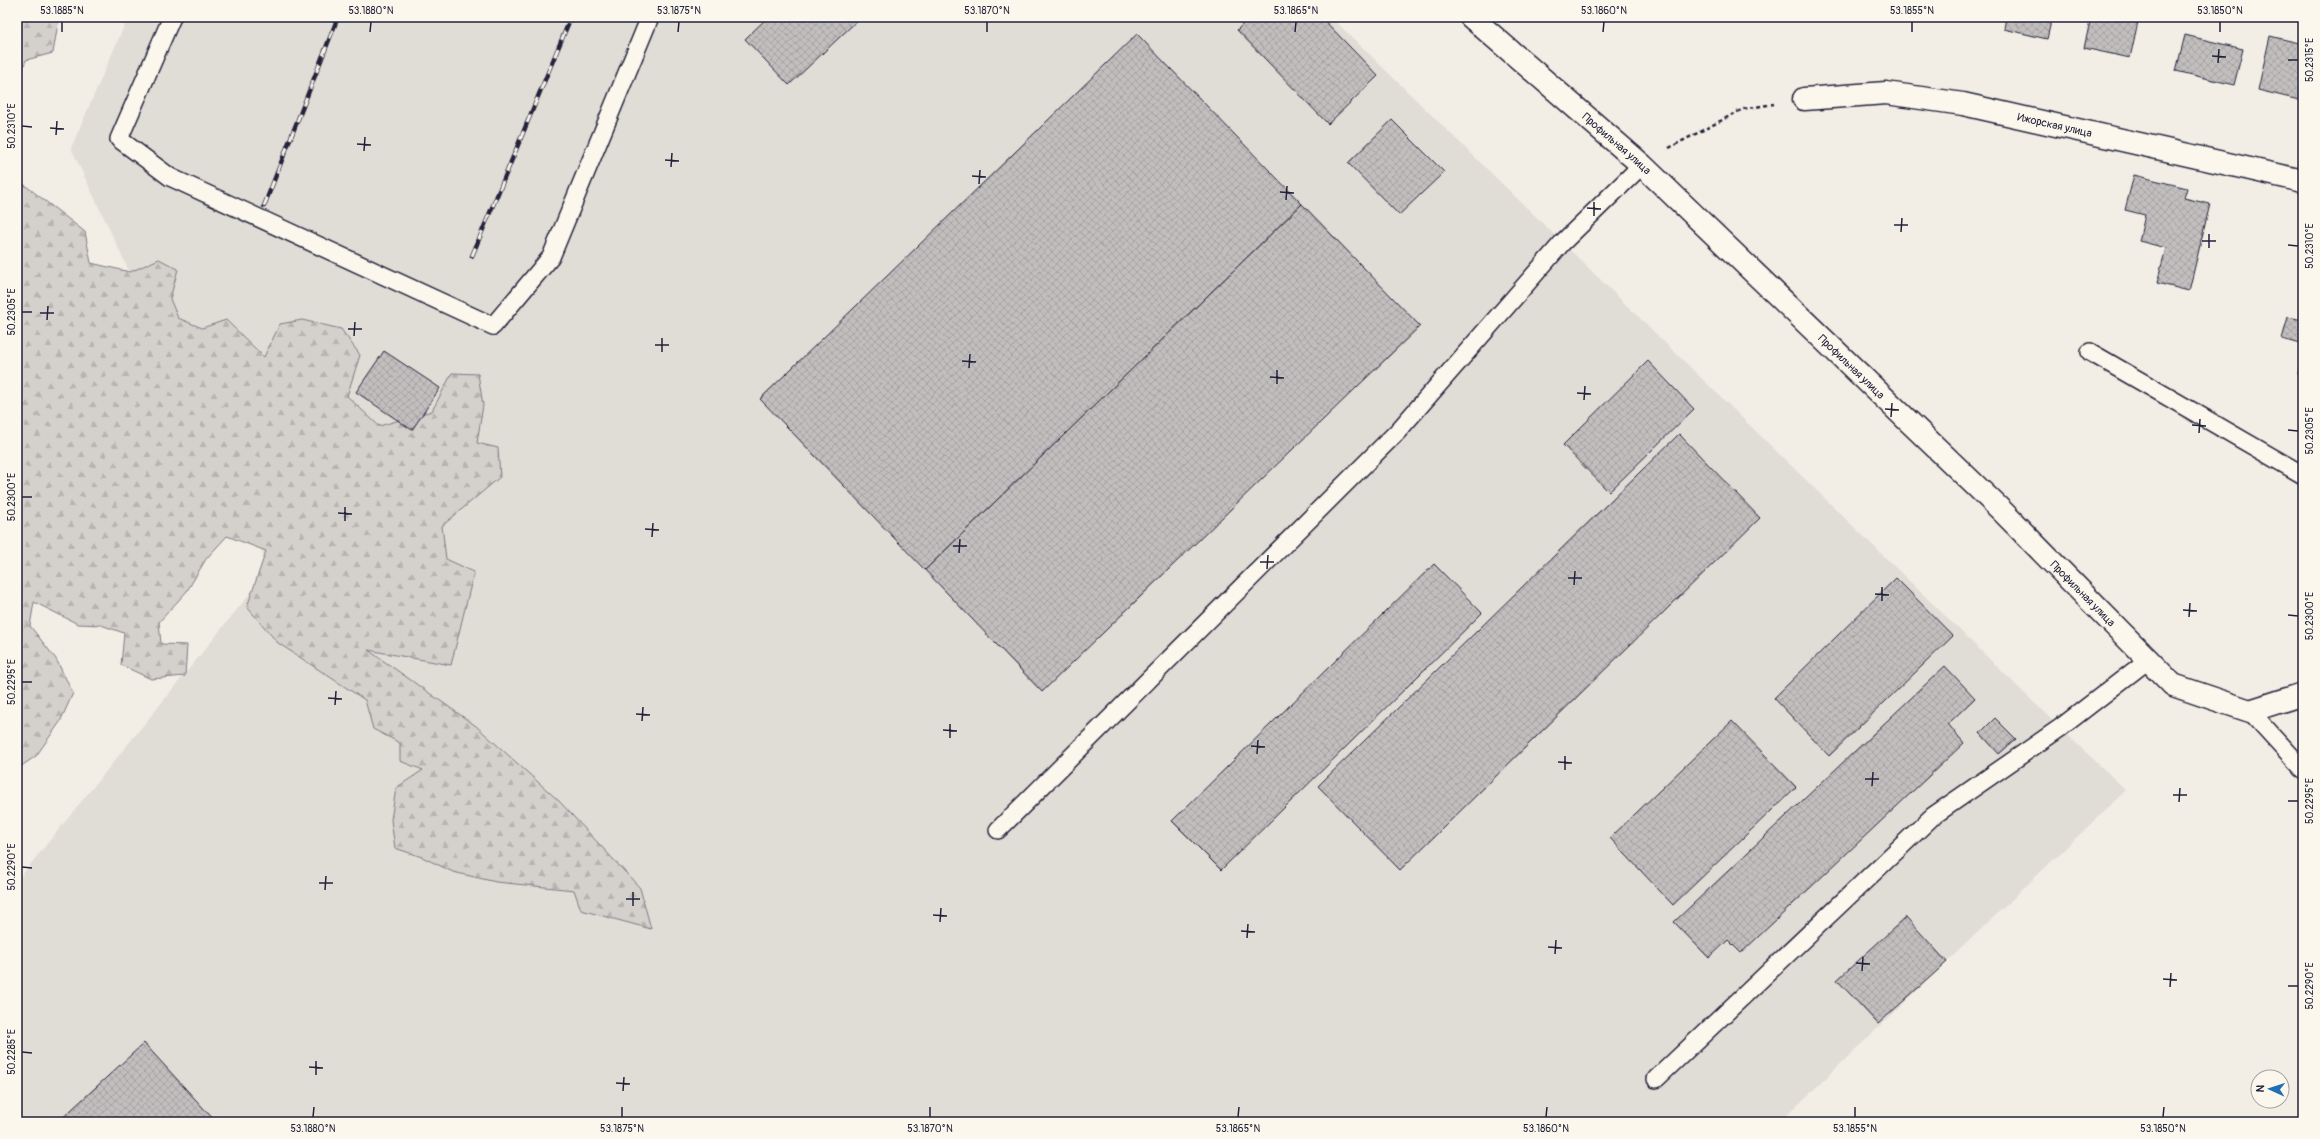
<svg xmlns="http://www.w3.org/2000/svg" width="2320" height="1139" viewBox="0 0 2320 1139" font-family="Pangolin,sans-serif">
  <defs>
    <pattern id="forest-firs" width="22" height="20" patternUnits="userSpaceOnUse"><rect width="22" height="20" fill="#d4d1cc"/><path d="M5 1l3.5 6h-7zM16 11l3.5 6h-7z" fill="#b6b3b0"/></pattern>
    <pattern id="building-cross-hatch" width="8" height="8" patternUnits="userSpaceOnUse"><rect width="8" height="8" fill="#c2bebe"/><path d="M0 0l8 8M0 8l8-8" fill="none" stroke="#a6a3a4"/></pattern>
  </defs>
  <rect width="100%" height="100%" fill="#f2eee5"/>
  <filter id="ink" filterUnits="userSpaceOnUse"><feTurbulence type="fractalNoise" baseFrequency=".025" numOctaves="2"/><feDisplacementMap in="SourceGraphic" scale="8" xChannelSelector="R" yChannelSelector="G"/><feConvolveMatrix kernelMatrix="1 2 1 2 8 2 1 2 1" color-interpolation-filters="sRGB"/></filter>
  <g filter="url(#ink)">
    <polygon fill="#e0dcd6" points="128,17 1331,17 2060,728 2126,790 1780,1122 17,1122 17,881 270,569 71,148"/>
    <g fill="url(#forest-firs)" stroke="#7b7a84">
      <polygon points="17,17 59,17 53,53 26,60 17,84"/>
      <polygon points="17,179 85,232 91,263 130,272 159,259 178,269 170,299 178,318 202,328 226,320 264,357 280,324 302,320 341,329 360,355 347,396 379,426 432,411 452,373 478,374 483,405 477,443 498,448 500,477 442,526 446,559 474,572 451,665 368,650 476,726 559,801 640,888 651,929 581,910 574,890 496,882 453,872 422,857 395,848 391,820 396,788 423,770 400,761 400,743 373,729 365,700 278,643 247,607 266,551 227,536 206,559 187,591 159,622 161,644 187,645 185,676 151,679 121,665 124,633 101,625 78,624 34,602 30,626 56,659 73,693 60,722 36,756 17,769"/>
    </g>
    <g fill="url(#building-cross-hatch)" stroke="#22223b">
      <polygon points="768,17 861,17 789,85 745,39"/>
      <polygon points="1250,17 1321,17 1378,76 1328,124 1237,30"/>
      <polygon points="2006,17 2052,17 2047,39 2004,29"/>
      <polygon points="2091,17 2139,17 2130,58 2084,48"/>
      <polygon points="1137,34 1302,204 925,570 760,399"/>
      <polygon points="2185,35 2243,49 2234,85 2176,71"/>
      <polygon points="2270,36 2303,44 2303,101 2258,90"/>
      <polygon points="1392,120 1444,172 1399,215 1348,163"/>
      <polygon points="2134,175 2187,188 2184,198 2210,204 2189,291 2157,283 2166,248 2139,241 2145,215 2125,210"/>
      <polygon points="1302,204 1420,326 1042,692 925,570"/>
      <polygon points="2288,317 2303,320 2303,345 2282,339"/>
      <polygon points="384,351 440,388 412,430 356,392"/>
      <polygon points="2303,354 2303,374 2298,373"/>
      <polygon points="1648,361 1694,409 1609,492 1563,445"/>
      <polygon points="1679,434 1760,518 1400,870 1318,786"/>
      <polygon points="1434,564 1482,613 1221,870 1172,821"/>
      <polygon points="1896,578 1953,636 1829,756 1774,698"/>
      <polygon points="1945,666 1975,698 1948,724 1964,743 1741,953 1728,940 1709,958 1674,922"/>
      <polygon points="1995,718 2016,739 1999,754 1980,733"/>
      <polygon points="1732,721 1796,787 1673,905 1610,838"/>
      <polygon points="1906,917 1947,962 1878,1024 1837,980"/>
      <polygon points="144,1043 216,1122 58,1122"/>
    </g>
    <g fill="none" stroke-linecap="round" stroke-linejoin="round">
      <defs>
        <g id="lane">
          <polyline points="172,17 119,139 170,177 493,326 551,257 650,17"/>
          <polyline points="2090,352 2303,475"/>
          <polyline points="2250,711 2303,769"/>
          <polyline points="998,830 1398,431 1562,243 1642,165"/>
          <polyline points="1656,1079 1933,816 2060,728 2148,660"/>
        </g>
        <g id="street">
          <path id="s1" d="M1471 17 1642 165 2002 511 2173 685 2250 711 2303 694"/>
          <path id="s2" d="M1804 99 1886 93 1963 104 2303 181"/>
        </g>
      </defs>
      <use href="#lane" stroke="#22223b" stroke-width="20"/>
      <use href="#street" stroke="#22223b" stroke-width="25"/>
      <polyline stroke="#22223b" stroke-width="2.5" stroke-dasharray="4 3" stroke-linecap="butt" points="1669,148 1743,109 1774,104"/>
      <use href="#lane" stroke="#fbf7ec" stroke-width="17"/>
      <use href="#street" stroke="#fbf7ec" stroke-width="22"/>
      <defs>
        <g id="rail">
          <polyline points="264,206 338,17"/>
          <polyline points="472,256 571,17"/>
        </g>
      </defs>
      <use href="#rail" stroke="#22223b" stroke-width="4.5"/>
      <use href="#rail" stroke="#fbf7ec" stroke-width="3" stroke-dasharray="9" stroke-linecap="butt"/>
    </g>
  </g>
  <path fill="none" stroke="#22223b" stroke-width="1.5" d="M62 32V22M370 32 371 22M678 32 679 22M987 32V22M1295 32 1296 22M1603 32 1604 22M1912 32V22M2220 32V22M2212 56 2226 57M2288 60H2298M2218 63 2219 49M22 126 32 127M50 128 64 129M56 135 57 121M357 144 371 145M364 151 365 137M665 160 679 161M671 167 672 153M972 176 986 177M979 184 980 170M1280 192 1294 193M1286 200 1287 186M1587 208 1601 209M1594 216V202M1894 225H1908M1901 232 1902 218M2202 241H2216M2288 245 2298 246M2209 248V234M22 312H32M40 313H54M47 320 48 306M348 329H362M354 336 355 322M655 345H669M662 352V338M962 361 976 362M969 368 970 354M1270 377 1284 378M1277 384V370M1577 393 1591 394M1584 400 1585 386M1885 409 1899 410M1891 417 1892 403M2192 425 2206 426M2288 430 2298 431M2199 433 2200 419M22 497H32M338 513 352 514M345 521V507M645 529 659 530M652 537 653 523M953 546H967M959 553 960 539M1260 562H1274M1267 569 1268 555M1568 578H1582M1574 585 1575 571M1875 594 1889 595M1882 601V587M2183 610 2197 611M2288 615 2298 616M2189 617 2190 603M22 682H32M328 698 342 699M335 705 336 691M636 714 650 715M642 721 643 707M943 730 957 731M950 738V724M1251 746 1265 747M1257 754 1258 740M1558 762 1572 763M1565 770V756M1865 779H1879M1872 786 1873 772M2173 795H2187M2288 801H2298M2179 802 2180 788M22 867 32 868M319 883H333M325 890 326 876M626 899H640M633 906V892M933 915 947 916M940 922 941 908M1241 931 1255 932M1247 938 1248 924M1548 947 1562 948M1555 954 1556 940M1856 963 1870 964M1862 971 1863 957M2163 979 2177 980M2288 986H2298M2170 987 2171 973M22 1052 32 1053M309 1067 323 1068M316 1075V1061M616 1083 630 1084M623 1091 624 1077M313 1117 314 1107M622 1117V1107M930 1117V1107M1238 1117 1239 1107M1546 1117 1547 1107M1855 1117V1107M2163 1117 2164 1107"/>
  <g text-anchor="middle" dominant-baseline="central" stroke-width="3" stroke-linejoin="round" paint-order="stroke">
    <g font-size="11" fill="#22223b" stroke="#fbf7ec">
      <text stroke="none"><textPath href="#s2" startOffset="254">Ижорская улица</textPath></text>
      <text stroke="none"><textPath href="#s1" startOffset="193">Профильная улица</textPath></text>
      <text stroke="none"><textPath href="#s1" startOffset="517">Профильная улица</textPath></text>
      <text stroke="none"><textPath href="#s1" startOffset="841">Профильная улица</textPath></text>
    </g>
  </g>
  <rect width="2320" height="1139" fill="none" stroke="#fbf7ec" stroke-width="44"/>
  <g transform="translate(2270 1089) rotate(273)"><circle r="19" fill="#fbf7ec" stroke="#a4a2a5"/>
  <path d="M0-3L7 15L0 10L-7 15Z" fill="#1f6fb2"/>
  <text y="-6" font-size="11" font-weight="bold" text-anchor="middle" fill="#22223b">N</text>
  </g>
  <rect x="22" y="22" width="2276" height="1095" fill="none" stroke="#22223b" stroke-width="1.5"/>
  <g font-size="10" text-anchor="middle" fill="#22223b">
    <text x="62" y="14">53.1885°N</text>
    <text x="371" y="14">53.1880°N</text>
    <text x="679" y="14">53.1875°N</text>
    <text x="987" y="14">53.1870°N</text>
    <text x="1296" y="14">53.1865°N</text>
    <text x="1604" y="14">53.1860°N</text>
    <text x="1912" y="14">53.1855°N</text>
    <text x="2220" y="14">53.1850°N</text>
    <text transform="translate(2309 60) rotate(-90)" y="4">50.2315°E</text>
    <text transform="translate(11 126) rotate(-90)" y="4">50.2310°E</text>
    <text transform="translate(2309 246) rotate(-90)" y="4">50.2310°E</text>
    <text transform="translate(11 312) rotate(-90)" y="4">50.2305°E</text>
    <text transform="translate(2309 431) rotate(-90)" y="4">50.2305°E</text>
    <text transform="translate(11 497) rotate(-90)" y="4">50.2300°E</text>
    <text transform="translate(2309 616) rotate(-90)" y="4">50.2300°E</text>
    <text transform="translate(11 682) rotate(-90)" y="4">50.2295°E</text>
    <text transform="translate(2309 801) rotate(-90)" y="4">50.2295°E</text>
    <text transform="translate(11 867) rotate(-90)" y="4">50.2290°E</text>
    <text transform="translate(2309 986) rotate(-90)" y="4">50.2290°E</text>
    <text transform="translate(11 1052) rotate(-90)" y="4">50.2285°E</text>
    <text x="313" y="1132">53.1880°N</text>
    <text x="622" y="1132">53.1875°N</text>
    <text x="930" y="1132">53.1870°N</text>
    <text x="1238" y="1132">53.1865°N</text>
    <text x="1546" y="1132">53.1860°N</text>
    <text x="1855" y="1132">53.1855°N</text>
    <text x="2163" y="1132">53.1850°N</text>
  </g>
</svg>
